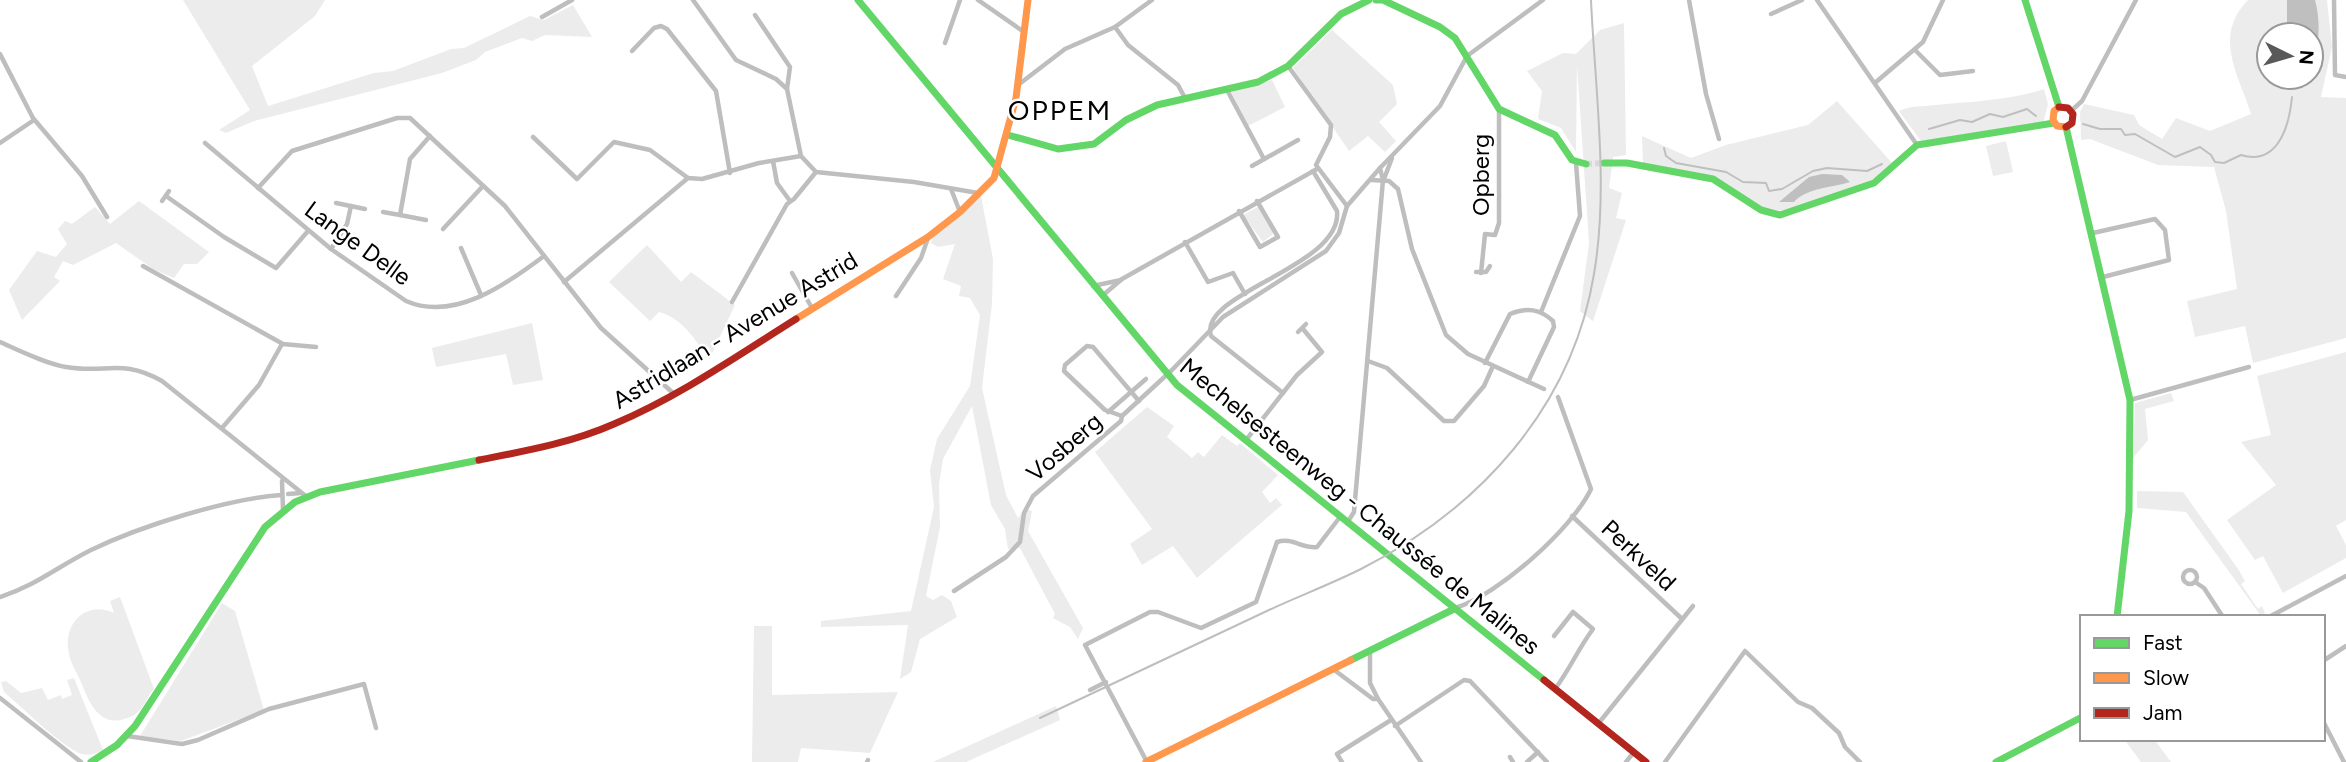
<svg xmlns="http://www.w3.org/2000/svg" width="2346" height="762" viewBox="0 0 2346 762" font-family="Figtree,sans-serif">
  <rect width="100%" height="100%" fill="#fff"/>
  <g fill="#ececec" fill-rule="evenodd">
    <polygon points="183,0 325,0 315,16 252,66 268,106 374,73 393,71 451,49 464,48 530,16 544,20 573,5 592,37 545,35 532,41 522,38 485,52 476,60 442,73 254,121 226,133 219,130 250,110"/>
    <path d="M2248 0H2327L2332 47 2321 97 2346 98V338L2253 363 2245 326 2195 337 2187 301 2237 289 2226 211 2214 167 2158 165 2090 139 2081 140 2080 112 2084 104 2134 115 2139 125 2162 139 2176 118 2210 131 2251 114C2239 75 2212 37 2248 0ZM2269 35H2311V77H2269Z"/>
    <polygon points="1624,23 1626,155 1613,157 1609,188 1622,193 1616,218 1626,220 1593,321 1580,311 1589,243 1577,65 1576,152 1561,128 1538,119 1542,91 1527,71 1563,53 1576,54 1600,30"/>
    <polygon points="1332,30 1393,85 1397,104 1379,122 1396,141 1385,152 1368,136 1349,151 1293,68"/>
    <polygon points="1272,80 1285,107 1248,126 1231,92"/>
    <path d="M2044 89 2048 104 2043 124 1921 141 1899 111C1912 105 1922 107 1936 105 1973 101 2008 101 2044 89Z"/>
    <polygon points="1837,101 1892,163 1873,180 1798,208 1777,211 1761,208 1713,176 1643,163 1642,136 1691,158 1726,145 1808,125"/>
    <polygon points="2006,141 2013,172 1993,176 1986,146"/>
    <polygon points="981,196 993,259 992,304 982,388 1006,495 1018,518 1025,509 1032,511 1028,531 1083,628 1078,639 1070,627 1053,618 1055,614 1020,548 1008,549 1005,529 991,505 972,406 943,459 939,484 940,527 926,596 933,600 942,595 951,601 957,617 920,639 911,672 900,679 908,625 821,627 821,621 911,611 934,507 930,470 937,439 970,386 980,315 970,298 959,296 961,286 943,279 955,244 938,247 931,243 933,237"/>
    <polygon points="139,201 209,252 197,264 184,264 174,278 153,269 116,243 73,265 63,261 54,277 60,281 22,320 9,290 37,251 56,257 67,244 58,229 65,221 72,224 95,207 110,224"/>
    <polygon points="1258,207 1274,233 1263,242 1243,215"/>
    <path d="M647 245 681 282 691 272 735 305 709 360C696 340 682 318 659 312L650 321 609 282Z"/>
    <polygon points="532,323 543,380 513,385 506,354 436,367 432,348"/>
    <polygon points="2346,352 2346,520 2336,526 2346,545 2346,558 2283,593 2263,556 2255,560 2227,520 2276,485 2241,442 2271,435 2257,376"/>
    <polygon points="2171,393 2174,401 2145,409 2148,440 2133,458 2135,403"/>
    <polygon points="1147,407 1174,426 1167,437 1192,458 1198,452 1204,457 1222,435 1237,446 1240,443 1278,475 1262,492 1270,503 1276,498 1282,505 1197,578 1173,546 1142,565 1130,544 1152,529 1095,452"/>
    <polygon points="2137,491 2183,492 2238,569 2245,581 2241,584 2258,609 2262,606 2265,613 2261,616 2186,512 2137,508"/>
    <path d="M120 597 154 689C145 698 145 711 130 717 101 730 90 705 81 682 76 671 68 659 68 646 66 620 89 601 114 613L110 601Z"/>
    <polygon points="222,603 235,611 264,710 181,741 140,736"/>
    <polygon points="754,626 772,626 772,695 898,692 870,753 801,748 798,762 752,762"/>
    <path d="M74 678 103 750C96 754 89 756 82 754 64 749 21 706 4 692L1 682 6 681 21 693 42 688 48 700 61 695 62 699 72 695 67 680Z"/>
    <polygon points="1056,706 1060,720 966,762 933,762"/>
    <polygon points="2124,739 2154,739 2171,762 2141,762"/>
  </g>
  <g fill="#bfbfbf">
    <path d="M2287 0H2315C2320 18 2321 46 2311 62V35H2287Z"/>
    <path d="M1822 174 1842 175 1850 182C1832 188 1808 187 1794 202H1779L1809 177Z"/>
  </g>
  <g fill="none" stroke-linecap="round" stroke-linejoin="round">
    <g stroke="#bfbfbf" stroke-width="2">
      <path d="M2083 124 2100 129H2121L2125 135 2135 134 2175 157 2200 147 2211 155 2215 162 2224 163 2241 155C2277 166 2289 128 2292 97"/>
      <polyline points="1929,129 1960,120 1972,122 1990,114 2003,117 2027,109 2036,116"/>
      <polyline points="1664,148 1666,156 1676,163 1726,172 1743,182 1766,183 1769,191 1782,189 1813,171 1827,168 1867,171 1882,164"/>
    </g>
    <polyline stroke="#d9d9d9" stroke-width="6" stroke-dasharray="6 3" stroke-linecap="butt" points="1586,164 1604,163"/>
    <g stroke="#bebebe" stroke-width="4.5">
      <polyline points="693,0 736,60 776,79 787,89 801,156 816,172 914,182 978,193"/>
      <polyline points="978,0 1024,32"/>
      <polyline points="1689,0 1706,94 1719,139"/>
      <polyline points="1817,0 1917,145"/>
      <polyline points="2334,0 2335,75 2346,77"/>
      <polyline points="1771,14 1802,0"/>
      <polyline points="755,15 790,67 787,89"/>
      <polyline points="542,17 572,0"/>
      <polyline points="1115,27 1128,45 1178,85 1185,98"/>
      <polyline points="945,43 960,0"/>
      <polyline points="632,51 654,28 661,26 667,29 716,91 730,173"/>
      <polyline points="1916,51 1940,75 1973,71"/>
      <polyline points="0,54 33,118 82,176 107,217"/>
      <polyline points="1288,66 1331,125 1330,137 1316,165 1347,206"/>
      <polyline points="1876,82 1923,42 1943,0"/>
      <polyline points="1018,85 1065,49 1115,27 1152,0"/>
      <polyline points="1227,90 1264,159"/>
      <polyline points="2071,111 2082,101 2136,0"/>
      <polyline points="533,137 577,179 614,142 650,150 688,178 702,179 759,163 801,156"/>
      <polyline points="0,143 34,120"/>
      <path d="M205 143 331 249 406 301C454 322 507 284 544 256"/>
      <polyline points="773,161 777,183 790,201"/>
      <polyline points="1252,166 1298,140"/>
      <polyline points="1384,179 1392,158"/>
      <polyline points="1371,180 1389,181 1398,189 1412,249 1446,335 1468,354 1544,389"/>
      <polyline points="258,188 292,151 397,118 410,118 505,206 601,328 673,393"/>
      <polyline points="951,189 960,212"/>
      <polyline points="166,196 224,237 276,268 308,231"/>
      <polyline points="162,201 169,191"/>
      <polyline points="336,203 365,209"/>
      <polyline points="1239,211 1260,247 1278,237 1257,201"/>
      <polyline points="383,212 400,215"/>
      <polyline points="426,220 400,215 410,159 430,136"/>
      <polyline points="443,229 483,186"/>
      <polyline points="2093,233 2155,219 2165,230 2169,260 2103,277"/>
      <polyline points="1185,242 1208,282 1233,273 1245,294"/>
      <polyline points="461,248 481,295"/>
      <polyline points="331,249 347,224 351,206"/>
      <polyline points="143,266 283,344 316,347"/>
      <polyline points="1476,272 1486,272 1490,266"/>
      <polyline points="792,273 812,308"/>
      <polyline points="1481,273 1485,234 1495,235 1499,223 1499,109"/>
      <polyline points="564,282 688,178"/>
      <polyline points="1093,286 1121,280"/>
      <polyline points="896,296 921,258 928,238"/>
      <polyline points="1102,296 1122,279 1317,169"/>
      <polyline points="732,302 787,204 794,199 816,172"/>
      <polyline points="1541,312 1580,216 1576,163"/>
      <polyline points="1298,332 1306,324"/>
      <path d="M0 342C21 351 44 363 66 367 107 374 121 358 162 381L307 497"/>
      <polyline points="1368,361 1387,368 1444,421 1454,421 1484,386 1493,366"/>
      <path d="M1485 363 1510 314C1527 307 1540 309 1553 321L1554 327 1528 382"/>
      <path d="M1283 393 1211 336C1197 293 1343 267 1337 211L1313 171"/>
      <polyline points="2130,400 2249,367"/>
      <polyline points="1108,412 1146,379"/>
      <polyline points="1122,416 1105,410 1064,371 1065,365 1087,346 1093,347 1139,401"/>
      <polyline points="222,428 259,385 282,344"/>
      <polyline points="1246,440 1297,375 1322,352 1303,329"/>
      <polyline points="282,481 283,510"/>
      <polyline points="288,494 301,493"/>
      <polyline points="1572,516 1681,618"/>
      <polyline points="1347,523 1354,512 1383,180 1380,168 1440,106 1467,56 1543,0"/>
      <circle cx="2190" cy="577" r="7"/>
      <polyline points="2195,582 2204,588 2223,617"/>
      <polyline points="954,591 1006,557 1020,542 1024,513 1033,496 1121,421 1122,416 1172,370 1223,317 1326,251 1339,233 1347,206 1380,168"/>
      <path d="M0 597C37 585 57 567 91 550 141 526 226 499 281 495"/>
      <path d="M1455 608C1498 595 1572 529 1591 489L1558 397"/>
      <polyline points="2269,617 2346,576"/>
      <path d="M1554 636 1573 612 1593 629C1578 649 1570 669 1555 689"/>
      <polyline points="1370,650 1370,683 1378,699 1421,762"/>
      <polyline points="2323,661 2346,646"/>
      <polyline points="1333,669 1373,699 1378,699"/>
      <polyline points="1090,690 1106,682"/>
      <polyline points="0,698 81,762"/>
      <polyline points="2323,721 2344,762"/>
      <polyline points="1598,724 1693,606"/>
      <polyline points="1395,726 1464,680 1470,681 1547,762"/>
      <polyline points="127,736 182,744 198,740 269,709 364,684 376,728"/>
      <polyline points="1510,757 1513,762"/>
      <polyline points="867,762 868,760"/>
      <path d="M1147 762 1085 645 1150 612H1158L1201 628 1256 602 1277 542C1292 537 1303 549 1317 547L1340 517"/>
      <polyline points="1342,762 1337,754 1391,720"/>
      <polyline points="1527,762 1538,752"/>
      <polyline points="1626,762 1634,752"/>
      <polyline points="1665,762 1745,651 1798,702 1812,708 1839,733 1845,747 1860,762"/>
    </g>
    <g stroke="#63d668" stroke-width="7">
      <polyline points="858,0 1177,385 1544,680"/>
      <polyline points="1376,0 1383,0 1440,27 1455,38 1499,109 1555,135 1572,160 1586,164"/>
      <polyline points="2025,0 2059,107"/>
      <polyline points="2066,127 2130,400 2129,511 2117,617"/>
      <polyline points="1008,135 1058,149 1094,144 1126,120 1157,105 1258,82 1288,66 1341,14 1369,0"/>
      <polyline points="1604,163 1627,163 1713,179 1761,210 1780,215 1874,183 1917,145 2054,123"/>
      <polyline points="1351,660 1454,609"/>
      <polyline points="91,762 117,745 135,726 265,527 295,502 320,492 479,460"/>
      <polyline points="1996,762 2082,717"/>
    </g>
    <g stroke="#ff974d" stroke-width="7">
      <polyline points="2059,107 2054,111 2053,120 2057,126 2066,127"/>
      <polyline points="796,319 928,237 960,212 994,178 1016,98 1028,0"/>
      <polyline points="1146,762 1351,660"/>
    </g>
    <g stroke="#b3261e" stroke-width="7">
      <polyline points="2059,107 2068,108 2073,114 2072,123 2066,127"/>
      <path d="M479 460C525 451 571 443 614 424 678 397 737 356 796 319"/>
      <polyline points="1544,680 1646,762"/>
    </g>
    <path stroke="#bebebe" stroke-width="2" d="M1040 718C1116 682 1193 646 1269 610 1299 596 1331 584 1361 569 1479 509 1572 408 1594 274 1609 187 1595 89 1591 0"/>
  </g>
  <g text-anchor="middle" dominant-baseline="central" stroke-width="5" stroke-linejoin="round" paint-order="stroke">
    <g font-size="24" fill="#000" stroke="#fff">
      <text transform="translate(1480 175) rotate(-90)">Opberg</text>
      <text transform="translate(358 243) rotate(36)">Lange Delle</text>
      <text transform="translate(735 330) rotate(-31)">Astridlaan - Avenue Astrid</text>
      <text transform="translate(1064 447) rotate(-41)">Vosberg</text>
      <text transform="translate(1360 506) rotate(39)">Mechelsesteenweg - Chaussée de Malines</text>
      <text transform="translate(1639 555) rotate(43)">Perkveld</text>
    </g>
    <g font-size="28" letter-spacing="2" fill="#000" stroke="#fff">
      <text x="1060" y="110">OPPEM</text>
    </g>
  </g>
  <rect x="2080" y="615" width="245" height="126" fill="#ffffff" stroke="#999999" stroke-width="2"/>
  <rect x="2094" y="638" width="35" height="10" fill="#63d668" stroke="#999999" stroke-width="2"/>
  <text x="2143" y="650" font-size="21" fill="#000000">Fast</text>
  <rect x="2094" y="673" width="35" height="10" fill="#ff974d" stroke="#999999" stroke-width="2"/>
  <text x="2143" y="685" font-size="21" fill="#000000">Slow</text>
  <rect x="2094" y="708" width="35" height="10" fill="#b3261e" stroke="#999999" stroke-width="2"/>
  <text x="2143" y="720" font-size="21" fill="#000000">Jam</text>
  <g transform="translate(2290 56) rotate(95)"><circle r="33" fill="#ffffff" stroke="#999999" stroke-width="2"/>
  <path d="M0-5L12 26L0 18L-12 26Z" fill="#595959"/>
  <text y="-10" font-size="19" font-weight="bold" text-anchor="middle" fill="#000000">N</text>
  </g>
</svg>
